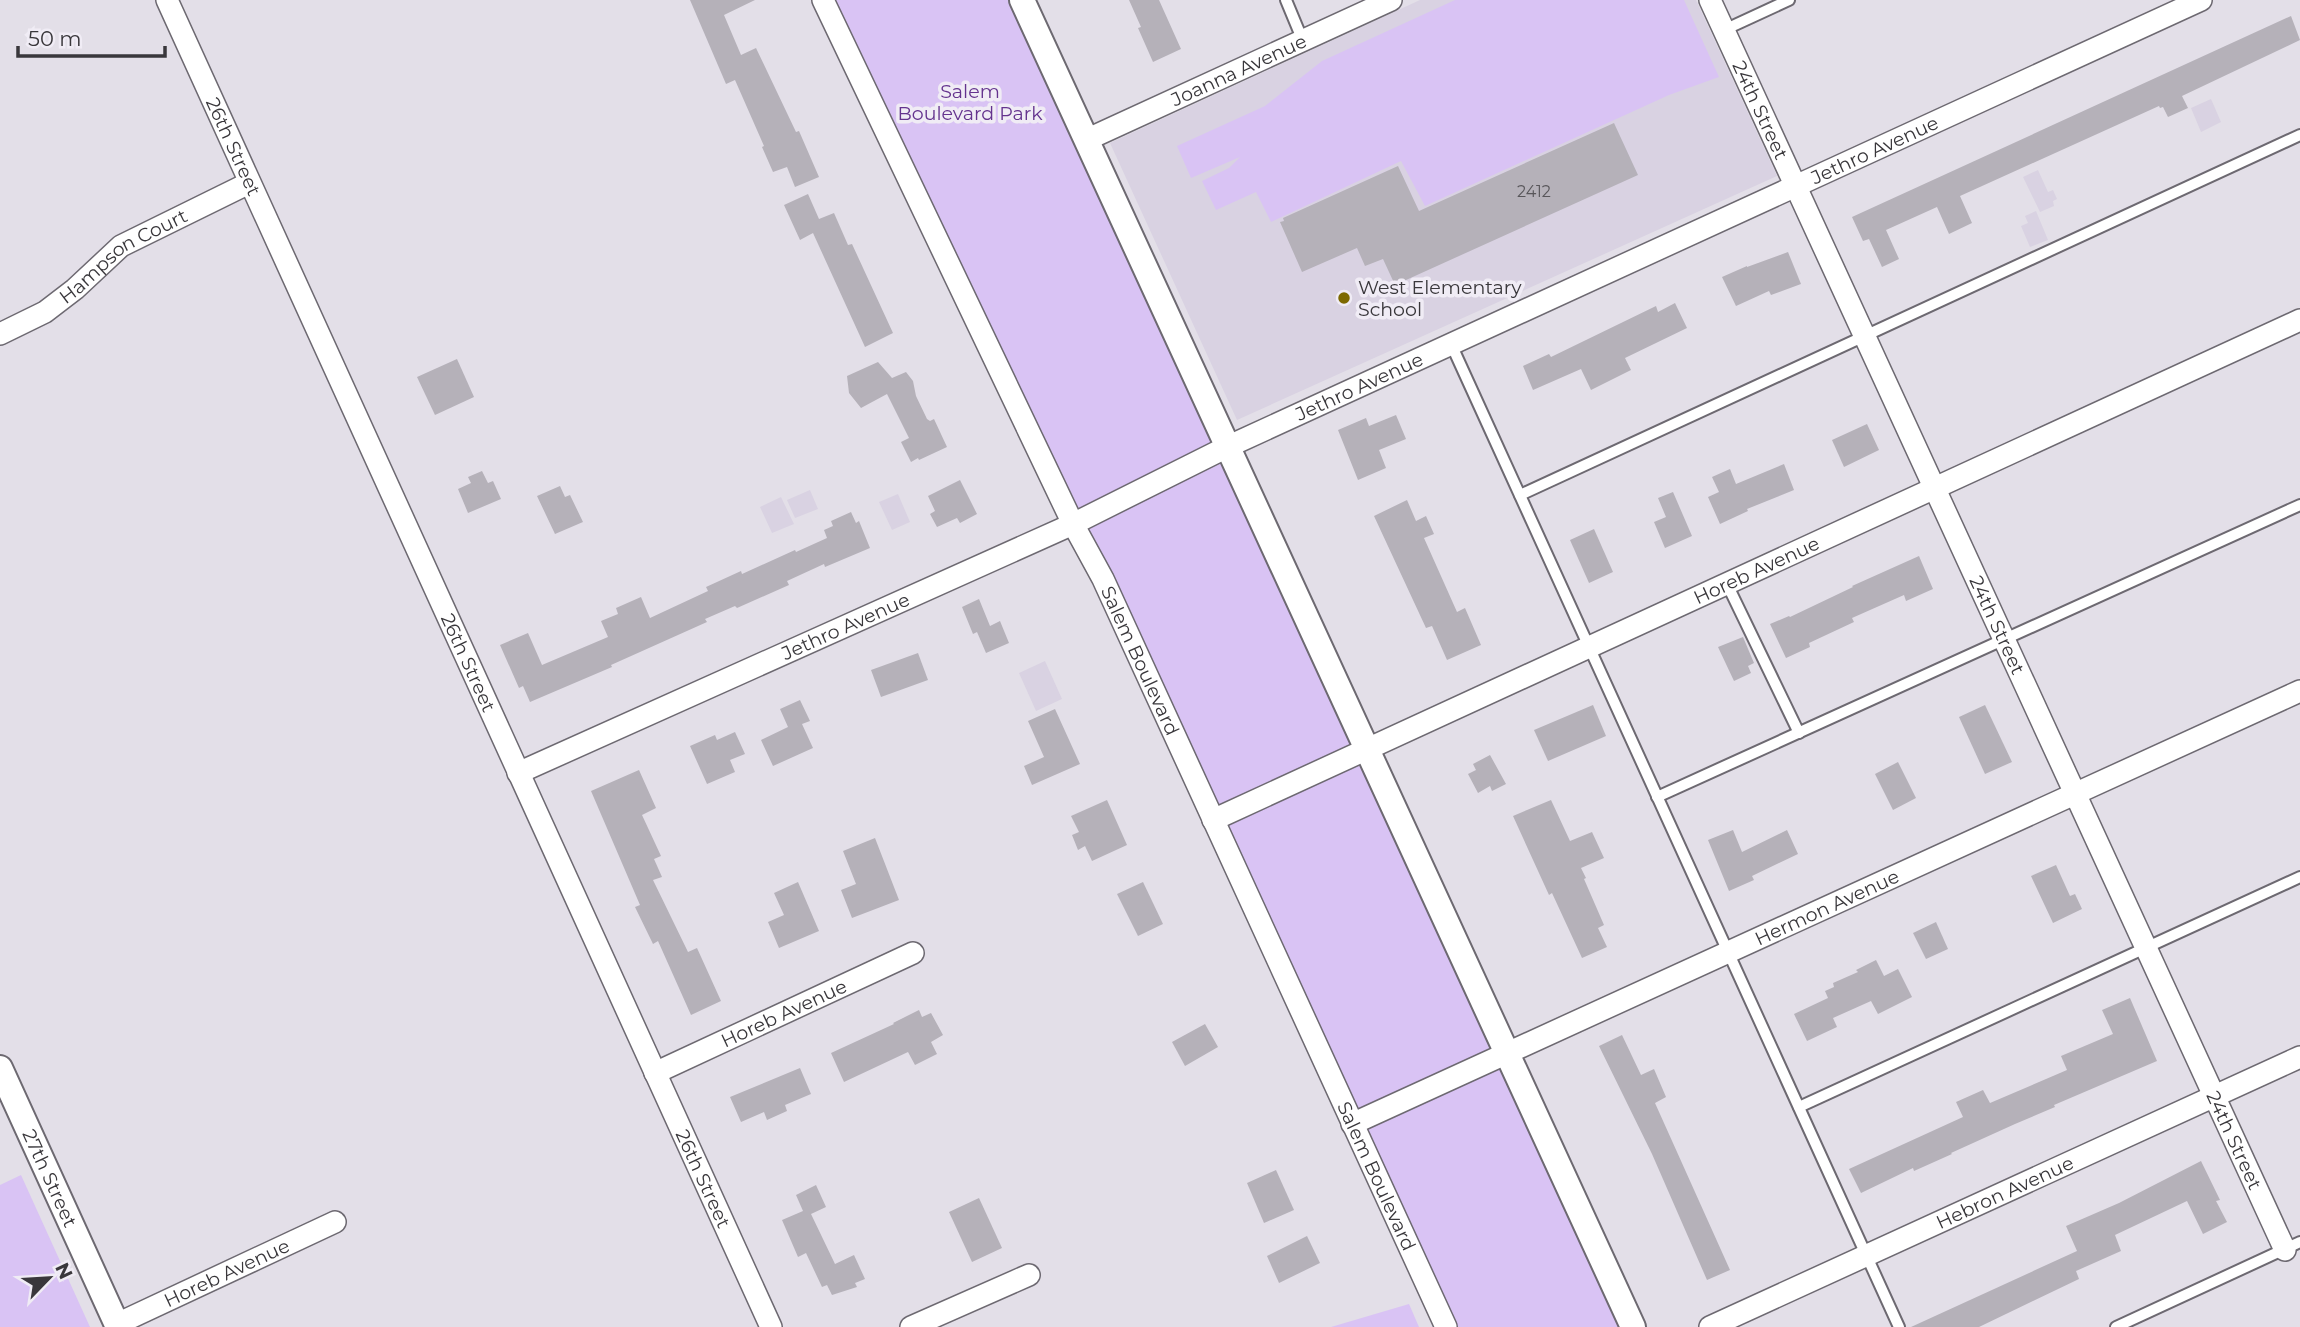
<svg xmlns="http://www.w3.org/2000/svg" width="2300" height="1327" viewBox="0 0 2300 1327" font-family="Montserrat,sans-serif">
  <rect width="100%" height="100%" fill="#e3dfe8"/>
  <g fill="#d9d2e2">
    <polygon points="1420,0 1696,0 1777,176 1237,420 1110,143"/>
    <polygon points="2211,99 2221,122 2201,132 2191,108"/>
    <polygon points="2038,170 2048,192 2053,190 2057,199 2053,201 2054,206 2040,212 2023,177"/>
    <polygon points="2036,211 2048,240 2030,247 2021,226 2028,223 2025,216"/>
    <polygon points="810,490 818,509 795,518 787,500"/>
    <polygon points="898,494 910,522 892,530 879,502"/>
    <polygon points="781,497 794,524 772,533 760,507"/>
    <polygon points="1045,661 1062,699 1036,711 1019,673"/>
  </g>
  <g fill="#d9c3f4">
    <polygon points="823,0 1021,0 1633,1327 1442,1327"/>
    <polygon points="1455,0 1684,0 1719,77 1669,95 1425,206 1401,161 1271,222 1256,192 1216,210 1202,181 1229,168 1240,157 1191,178 1177,146 1265,106 1322,61"/>
    <polygon points="21,1175 90,1327 0,1327 0,1185"/>
    <polygon points="1409,1304 1419,1327 1331,1327"/>
  </g>
  <g fill="#b5b1b9">
    <polygon points="690,0 755,0 724,15 741,55 756,48 796,132 799,131 819,177 795,187 787,167 773,172 762,147 764,146 735,80 726,84"/>
    <polygon points="1129,0 1159,0 1181,49 1153,62 1138,28 1141,27"/>
    <polygon points="2291,16 2300,40 2182,96 2188,108 2168,117 2163,107 2160,108 2159,106 1960,196 1972,223 1949,234 1937,207 1886,230 1899,259 1882,267 1869,239 1863,241 1852,217"/>
    <polygon points="1614,123 1638,175 1395,285 1383,259 1365,266 1357,248 1302,272 1280,222 1284,221 1283,218 1398,166 1419,211"/>
    <polygon points="808,194 819,219 834,213 848,245 852,244 893,333 865,347 813,233 800,240 784,205"/>
    <polygon points="1788,252 1801,284 1771,295 1769,291 1736,306 1722,277 1747,266 1747,267"/>
    <polygon points="1675,303 1687,328 1625,358 1631,370 1591,390 1581,369 1533,390 1523,366 1549,354 1551,357 1656,306 1658,312"/>
    <polygon points="457,359 474,397 435,415 417,377"/>
    <polygon points="878,362 892,378 906,372 913,381 916,396 927,419 930,421 934,419 947,447 919,460 918,458 911,462 901,442 909,438 887,394 861,408 849,393 847,376"/>
    <polygon points="1396,415 1406,439 1379,450 1386,468 1358,480 1338,430 1366,418 1369,426"/>
    <polygon points="1867,424 1879,450 1844,467 1832,440"/>
    <polygon points="1784,464 1794,490 1747,509 1748,511 1720,524 1708,497 1719,492 1712,477 1730,469 1736,484"/>
    <polygon points="482,471 488,483 493,481 501,499 468,513 458,489 471,483 468,477"/>
    <polygon points="960,480 977,514 960,523 957,518 937,527 930,514 935,511 928,496"/>
    <polygon points="560,486 565,497 570,495 583,522 555,534 537,496"/>
    <polygon points="1673,492 1692,536 1665,548 1654,522 1666,517 1658,498"/>
    <polygon points="1407,500 1416,521 1426,516 1434,534 1424,538 1457,612 1465,608 1481,645 1447,660 1432,626 1426,628 1374,516"/>
    <polygon points="851,512 856,523 859,521 870,548 825,567 824,564 787,581 789,585 737,608 735,606 705,619 707,622 611,665 612,667 530,702 523,686 519,688 500,645 528,633 542,665 608,637 601,621 618,614 616,608 641,597 650,618 708,591 706,587 741,571 742,574 795,550 796,552 827,538 824,530 833,526 831,521"/>
    <polygon points="1594,529 1613,572 1589,583 1570,540"/>
    <polygon points="1919,556 1933,589 1906,601 1904,595 1852,618 1854,622 1809,643 1810,647 1786,658 1770,624 1789,616 1790,617 1853,587 1852,586"/>
    <polygon points="979,599 990,626 1000,621 1009,643 986,653 977,632 973,634 962,607"/>
    <polygon points="1743,637 1754,663 1748,666 1751,673 1734,681 1718,647"/>
    <polygon points="918,653 928,680 881,697 871,670"/>
    <polygon points="800,700 810,721 802,724 813,748 773,766 761,740 788,727 780,709"/>
    <polygon points="1593,705 1606,736 1548,761 1534,730"/>
    <polygon points="1985,705 2012,762 1985,774 1959,717"/>
    <polygon points="1055,709 1080,764 1032,785 1024,766 1044,757 1028,721"/>
    <polygon points="735,732 745,754 730,760 735,772 707,784 690,746 715,735 717,740"/>
    <polygon points="1490,755 1506,784 1492,791 1490,786 1478,793 1468,774 1476,770 1473,764"/>
    <polygon points="1898,762 1916,798 1893,810 1875,774"/>
    <polygon points="639,770 656,808 642,815 661,856 654,859 662,877 653,880 688,952 697,948 721,1001 691,1015 658,941 653,944 635,907 640,905 591,791"/>
    <polygon points="1107,800 1127,845 1092,861 1085,846 1078,850 1072,835 1079,832 1071,816"/>
    <polygon points="1551,800 1570,841 1592,832 1604,858 1581,868 1586,878 1584,879 1604,925 1598,928 1607,947 1582,958 1552,893 1549,895 1513,816"/>
    <polygon points="1733,830 1742,852 1787,830 1798,854 1752,876 1754,880 1729,891 1708,840"/>
    <polygon points="875,838 899,900 852,918 841,890 856,884 843,851"/>
    <polygon points="2056,865 2070,896 2075,894 2082,909 2053,923 2031,876"/>
    <polygon points="798,882 819,931 779,948 768,922 784,915 774,893"/>
    <polygon points="1143,882 1163,924 1138,936 1117,894"/>
    <polygon points="1936,922 1948,949 1926,959 1913,933"/>
    <polygon points="1876,960 1884,976 1898,969 1912,997 1878,1014 1871,1001 1833,1018 1837,1027 1807,1041 1794,1014 1828,998 1825,991 1834,987 1833,983 1858,972 1856,970"/>
    <polygon points="2130,998 2157,1061 2054,1105 2055,1107 2015,1124 1951,1153 1952,1154 1914,1171 1913,1168 1861,1193 1849,1169 1963,1117 1956,1102 1983,1090 1990,1103 2067,1070 2061,1056 2113,1034 2102,1010"/>
    <polygon points="919,1010 922,1017 931,1013 943,1035 931,1042 937,1054 915,1065 908,1052 844,1082 831,1053 894,1024 893,1023"/>
    <polygon points="1205,1024 1218,1047 1185,1066 1172,1042"/>
    <polygon points="1622,1035 1641,1075 1654,1069 1666,1097 1655,1103 1730,1270 1707,1280 1652,1154 1599,1046"/>
    <polygon points="800,1068 811,1094 785,1105 787,1111 767,1120 764,1112 741,1122 730,1097"/>
    <polygon points="2201,1161 2220,1200 2216,1201 2227,1222 2203,1234 2187,1201 2115,1235 2121,1251 2076,1271 2079,1279 1979,1327 1911,1327 2077,1251 2066,1226 2119,1203"/>
    <polygon points="1276,1170 1294,1210 1264,1223 1247,1183"/>
    <polygon points="816,1185 826,1207 811,1214 835,1264 854,1255 865,1279 855,1283 857,1287 832,1295 827,1285 822,1287 806,1253 798,1257 782,1220 803,1211 796,1195"/>
    <polygon points="979,1198 1002,1248 972,1262 949,1212"/>
    <polygon points="1307,1236 1320,1263 1279,1283 1267,1256"/>
  </g>
  <g fill="none" stroke-linecap="round" stroke-linejoin="round">
    <defs>
      <g id="service">
        <polyline points="1286,0 1303,41"/>
        <polyline points="1724,30 1789,0"/>
        <polyline points="1451,344 1899,1327"/>
        <polyline points="1520,495 2300,135"/>
        <polyline points="1727,584 1799,733"/>
        <polyline points="1657,797 2300,505"/>
        <polyline points="1799,1107 2300,877"/>
        <polyline points="2116,1327 2300,1242"/>
      </g>
      <g id="minor">
        <path id="s1" d="M167 0 771 1327"/>
        <path id="s2" d="M823 0 1073 524 1103 579 1446 1327"/>
        <path id="s3" d="M1710 0 2285 1250"/>
        <path id="s4" d="M1086 140 1391 0"/>
        <path id="s5" d="M0 334 45 312 75 289 121 246 249 183"/>
        <path id="s6" d="M518 773 1073 524 1227 447 2201 0"/>
        <path id="s7" d="M1213 820 2300 320"/>
        <path id="s8" d="M655 1073 913 953"/>
        <path id="s9" d="M1352 1124 2300 691"/>
        <path id="s10" d="M117 1324 335 1222"/>
        <polyline points="911,1327 1029,1275"/>
        <path id="s11" d="M1710 1327 2300 1057"/>
      </g>
      <g id="tertiary">
        <polyline points="1022,0 1633,1327"/>
        <path id="s12" d="M0 1068 118 1327"/>
      </g>
    </defs>
    <use href="#service" stroke="#6d6971" stroke-width="14"/>
    <use href="#minor" stroke="#6d6971" stroke-width="24"/>
    <use href="#tertiary" stroke="#6d6971" stroke-width="28"/>
    <use href="#service" stroke="#fff" stroke-width="10"/>
    <use href="#minor" stroke="#fff" stroke-width="21"/>
    <use href="#tertiary" stroke="#fff" stroke-width="24"/>
  </g>
  <circle fill="#7d6900" stroke="#f0ecf5" stroke-width="2.5" cx="1344" cy="298" r="7"/>
  <g text-anchor="middle" dominant-baseline="central" stroke-width="7" stroke-linejoin="round" paint-order="stroke">
    <g font-size="16" fill="#58565a">
      <text x="1534" y="191">2412</text>
    </g>
    <g font-size="19" fill="#39373b" stroke="#f0ecf5">
      <text stroke="none"><textPath href="#s4" startOffset="168">Joanna Avenue</textPath></text>
      <text stroke="none"><textPath href="#s3" startOffset="121">24th Street</textPath></text>
      <text stroke="none"><textPath href="#s1" startOffset="161">26th Street</textPath></text>
      <text stroke="none"><textPath href="#s6" startOffset="1493">Jethro Avenue</textPath></text>
      <text stroke="none"><textPath href="#s5" startOffset="147">Hampson Court</textPath></text>
      <text stroke="none"><textPath href="#s6" startOffset="926">Jethro Avenue</textPath></text>
      <text stroke="none"><textPath href="#s7" startOffset="598">Horeb Avenue</textPath></text>
      <text stroke="none"><textPath href="#s3" startOffset="688">24th Street</textPath></text>
      <text stroke="none"><textPath href="#s6" startOffset="359">Jethro Avenue</textPath></text>
      <text stroke="none"><textPath href="#s2" startOffset="733">Salem Boulevard</textPath></text>
      <text stroke="none"><textPath href="#s1" startOffset="728">26th Street</textPath></text>
      <text stroke="none"><textPath href="#s9" startOffset="522">Hermon Avenue</textPath></text>
      <text stroke="none"><textPath href="#s8" startOffset="142">Horeb Avenue</textPath></text>
      <text stroke="none"><textPath href="#s3" startOffset="1255">24th Street</textPath></text>
      <text stroke="none"><textPath href="#s2" startOffset="1300">Salem Boulevard</textPath></text>
      <text stroke="none"><textPath href="#s12" startOffset="121">27th Street</textPath></text>
      <text stroke="none"><textPath href="#s1" startOffset="1295">26th Street</textPath></text>
      <text stroke="none"><textPath href="#s11" startOffset="324">Hebron Avenue</textPath></text>
      <text stroke="none"><textPath href="#s10" startOffset="121">Horeb Avenue</textPath></text>
    </g>
    <g font-size="19" fill="#64338e" stroke="#f0ecf5">
      <text x="970" y="91">Salem<tspan x="970" dy="22">Boulevard Park</tspan></text>
    </g>
    <g font-size="19" fill="#39373b" stroke="#f0ecf5" text-anchor="start">
      <text x="1358" y="287">West Elementary<tspan x="1358" dy="22">School</tspan></text>
    </g>
  </g>
  <g transform="translate(49 1278) rotate(65)" stroke="#f0ecf5" stroke-width="5" paint-order="stroke">
  <path d="M0-5L12 26L0 18L-12 26Z" fill="#39373b"/>
  <text y="-10" font-size="19" font-weight="bold" text-anchor="middle" fill="#39373b">N</text>
  </g>
  <path d="M18 46v10h147v-10" fill="none" stroke="#39373b" stroke-width="3.5"/>
  <text x="28" y="46" font-size="21" fill="#39373b" stroke="#f0ecf5" stroke-width="5" paint-order="stroke">50 m</text>
</svg>
